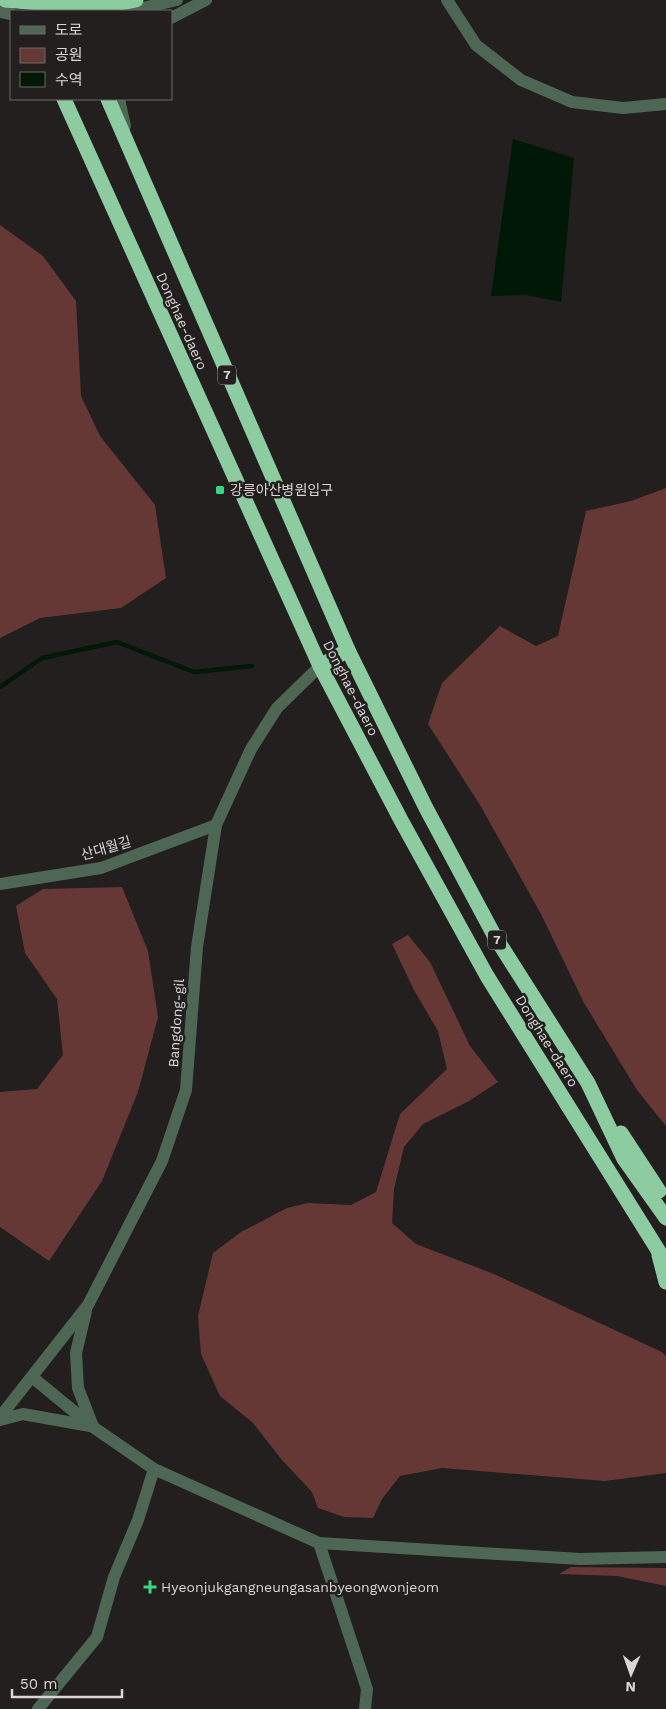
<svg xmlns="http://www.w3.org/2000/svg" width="666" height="1709" viewBox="0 0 666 1709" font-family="'Work Sans','Noto Sans KR',sans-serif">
  <rect width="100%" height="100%" fill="#221f1e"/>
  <g fill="#653836">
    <polygon points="0,225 43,256 76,301 81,396 100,436 155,505 166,578 121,608 40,618 0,638"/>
    <polygon points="666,488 666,1126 637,1090 584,1003 541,914 480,805 428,724 442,683 500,626 536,646 558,636 586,511 631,501"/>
    <polygon points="122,887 148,951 158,1017 138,1092 102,1181 49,1261 0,1227 0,1092 37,1089 63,1055 57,999 25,953 16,906 43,889"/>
    <polygon points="408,935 430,962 470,1046 498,1082 469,1101 423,1124 404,1147 394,1189 392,1223 416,1244 494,1274 662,1352 666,1356 666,1473 605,1481 442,1468 400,1476 382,1499 373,1518 344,1517 318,1508 312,1492 282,1460 253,1423 220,1396 201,1354 198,1316 213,1253 241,1232 287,1208 308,1203 351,1205 376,1192 400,1114 447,1069 438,1031 414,990 392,944"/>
    <polygon points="571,1567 666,1568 666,1586 617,1576 559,1574"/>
  </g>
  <polygon fill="#001806" points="513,139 574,158 561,302 526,295 491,296"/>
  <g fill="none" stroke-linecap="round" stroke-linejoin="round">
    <polyline stroke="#001806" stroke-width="4.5" points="0,687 42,658 117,642 194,672 252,666"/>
    <g stroke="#4e6755" stroke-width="12">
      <polyline points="447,0 476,45 521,80 572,102 623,108 666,104"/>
      <polyline points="130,11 177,0"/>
      <polyline points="0,12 11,14"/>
      <polyline points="171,18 206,0"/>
      <polyline points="119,99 125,126"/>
      <polyline points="0,884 101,868 216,825"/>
      <polyline points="86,1311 76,1353 78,1388 92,1424"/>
      <polyline points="32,1377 93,1427 154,1469 319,1543 580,1559 666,1557"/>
      <polyline points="0,1417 88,1305 162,1161 186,1090 197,947 216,825 251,749 277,708 320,666"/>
      <polyline points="0,1420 23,1414 90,1426"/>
      <polyline points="319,1543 367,1689 365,1709"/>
      <polyline points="38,1709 97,1637 114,1577 138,1520 154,1469"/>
    </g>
    <g stroke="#8dcca0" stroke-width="15">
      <polyline points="116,4 136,0"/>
      <polyline points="64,99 320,666 402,822 487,976 666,1263"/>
      <polyline points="108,99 348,650 426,808 494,935 588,1083 624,1159 666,1218"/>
      <polyline points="320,666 348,650"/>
      <polyline points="621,1133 659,1191"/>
      <polyline points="659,1255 666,1282"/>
    </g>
    <polyline stroke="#8dcca0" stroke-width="15" points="5,0 76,6 116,4"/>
  </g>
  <g fill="#3bd77f" stroke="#221f1e" stroke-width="2">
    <rect x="215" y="485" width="10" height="10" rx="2.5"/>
    <path d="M147.5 1579.5h5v5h5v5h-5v5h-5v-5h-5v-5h5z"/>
  </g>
  <g text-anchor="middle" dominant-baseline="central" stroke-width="5" stroke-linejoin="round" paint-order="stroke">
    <g fill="#221f1e" stroke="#a2a09f" stroke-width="1">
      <rect x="218" y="365.5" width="18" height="19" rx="4"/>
      <rect x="488" y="930.5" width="18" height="19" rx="4"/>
    </g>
    <g font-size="12" font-weight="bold" fill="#d9d7d6">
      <text x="227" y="375">7</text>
      <text x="497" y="940">7</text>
    </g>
    <g font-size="14" fill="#d9d7d6" stroke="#221f1e">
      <text transform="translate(182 321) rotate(66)">Donghae-daero</text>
      <text transform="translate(351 688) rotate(63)">Donghae-daero</text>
      <text transform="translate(106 848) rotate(-16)">산대월길</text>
      <text transform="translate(176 1023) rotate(-86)">Bangdong-gil</text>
      <text transform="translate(547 1041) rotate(58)">Donghae-daero</text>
    </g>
    <g font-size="14" fill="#d9d7d6" stroke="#221f1e" text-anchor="start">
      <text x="230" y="490">강릉아산병원입구</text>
      <text x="161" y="1587">Hyeonjukgangneungasanbyeongwonjeom</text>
    </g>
  </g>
  <rect x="10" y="10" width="162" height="90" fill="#221f1e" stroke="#6b6968"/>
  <rect x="20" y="26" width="25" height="8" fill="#4e6755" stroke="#6b6968"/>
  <text x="55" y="35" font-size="15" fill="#d9d7d6">도로</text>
  <rect x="20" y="48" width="25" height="15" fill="#653836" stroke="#6b6968"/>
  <text x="55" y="60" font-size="15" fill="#d9d7d6">공원</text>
  <rect x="20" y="72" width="25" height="15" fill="#001806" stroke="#6b6968"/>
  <text x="55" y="85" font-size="15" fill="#d9d7d6">수역</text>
  <g transform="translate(631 1674) rotate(182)" stroke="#221f1e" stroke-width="4" paint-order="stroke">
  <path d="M0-4L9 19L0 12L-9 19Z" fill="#d9d7d6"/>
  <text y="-8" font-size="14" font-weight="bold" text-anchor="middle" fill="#d9d7d6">N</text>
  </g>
  <path d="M12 1689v8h110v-8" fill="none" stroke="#d9d7d6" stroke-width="2.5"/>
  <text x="20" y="1689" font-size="15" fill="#d9d7d6" stroke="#221f1e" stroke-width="4" paint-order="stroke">50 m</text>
</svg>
